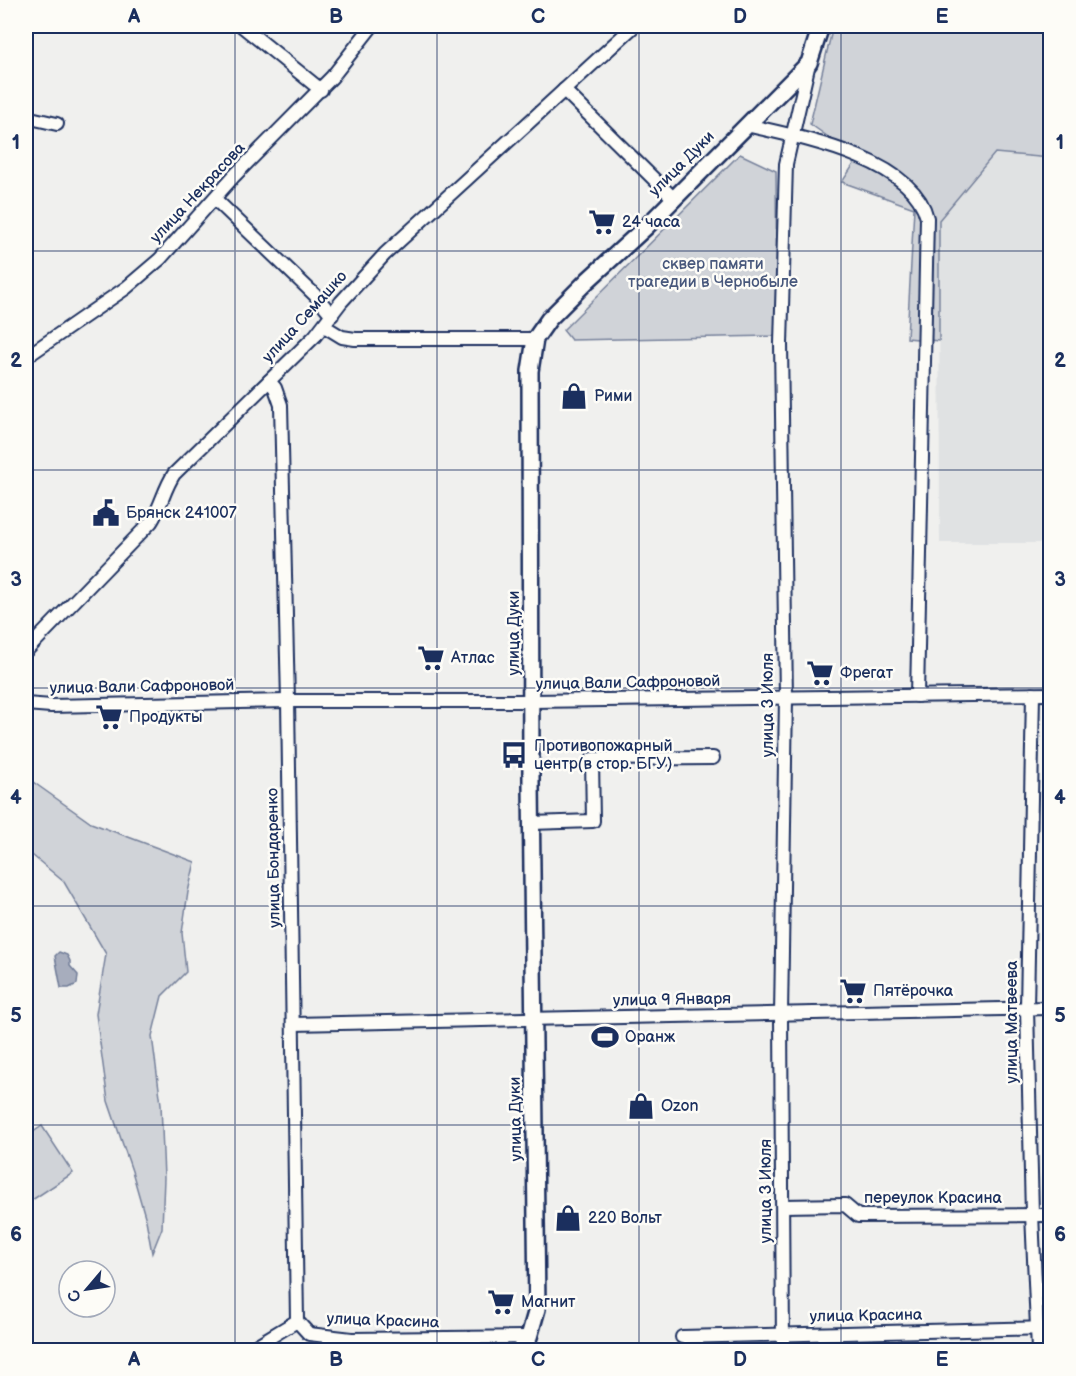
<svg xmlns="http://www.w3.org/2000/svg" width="1076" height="1376" viewBox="0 0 1076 1376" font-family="'Balsamiq Sans',sans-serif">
  <rect width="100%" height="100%" fill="#f0f0ee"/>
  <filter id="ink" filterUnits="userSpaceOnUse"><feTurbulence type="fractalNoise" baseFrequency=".0167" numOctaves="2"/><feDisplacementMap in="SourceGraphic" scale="12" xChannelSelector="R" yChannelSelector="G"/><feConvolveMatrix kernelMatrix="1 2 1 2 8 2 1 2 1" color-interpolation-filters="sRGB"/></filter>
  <g filter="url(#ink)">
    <polygon fill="#e0e2e3" points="995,152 1050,158 1050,543 940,543 939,220"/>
    <g fill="#d0d3d8" stroke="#76819b" stroke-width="1.5">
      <polygon points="833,26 1050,26 1050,158 995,153 939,220 939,341 907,338 914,208 842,182 858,158 810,124"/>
      <polygon points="740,154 776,171 777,336 571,340 563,330"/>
      <polygon points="26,777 91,823 195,862 188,892 182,933 186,972 162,996 152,1036 161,1104 164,1178 162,1228 152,1253 146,1220 132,1171 108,1101 96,1014 106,954 64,882 26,850"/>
      <polygon points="42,1126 73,1173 26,1204 26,1137"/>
      <polygon points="858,1341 858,1350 799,1350 799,1348"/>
    </g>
    <polygon fill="#a7adbd" stroke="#6f7b97" stroke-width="1.5" points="59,952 67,955 70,961 70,966 78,975 77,984 69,988 61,988 55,956"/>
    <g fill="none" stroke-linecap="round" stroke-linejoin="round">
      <defs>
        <g id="minor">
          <polyline points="242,26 321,90"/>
          <polyline points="564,90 673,198"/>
          <polyline points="26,117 57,124"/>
          <path d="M746 125C798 137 913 158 927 218L917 696"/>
          <polyline points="215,199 317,297 332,315"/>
          <polyline points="324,326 342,337 355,339 535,339"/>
          <polyline points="26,357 126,288 160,259 234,176 332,77 372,26"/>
          <polyline points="269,381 275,388 281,405 288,701 297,1321 309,1334 352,1339 529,1337 531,1350"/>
          <path d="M26 651 151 522C161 507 164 489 174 474L315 336 341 302 385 254 634 26"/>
          <polyline points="1033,694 1027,1008 1032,1214 1038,1350"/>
          <polyline points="26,704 51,706 288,701 532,701 1050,694"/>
          <polyline points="531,823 593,821 592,759 713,758"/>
          <polyline points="293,1024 1050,1008"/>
          <polyline points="783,1206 845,1205 858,1216 1050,1215"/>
          <polyline points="682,1337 1050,1328"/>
          <polyline points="249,1350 297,1321"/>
          <polyline points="783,1350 781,1015 786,698 781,344 786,164 809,63"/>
        </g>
        <polyline id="major" points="519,1350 529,1337 537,1309 531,784 530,371 535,339 549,319 588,280 647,226 809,63 821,26"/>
      </defs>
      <use href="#minor" stroke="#1b2f5e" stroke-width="16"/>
      <use href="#major" stroke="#1b2f5e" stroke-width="20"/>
      <use href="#minor" stroke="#fdfcf7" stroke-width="12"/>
      <use href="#major" stroke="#fdfcf7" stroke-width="15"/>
    </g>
  </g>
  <path fill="none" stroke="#1b2f5e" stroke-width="1.5" stroke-opacity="0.55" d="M235 26V1350M437 26V1350M639 26V1350M841 26V1350M26 251H1050M26 470H1050M26 688H1050M26 906H1050M26 1125H1050"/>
  <defs>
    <symbol id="supermarket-bare" viewBox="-9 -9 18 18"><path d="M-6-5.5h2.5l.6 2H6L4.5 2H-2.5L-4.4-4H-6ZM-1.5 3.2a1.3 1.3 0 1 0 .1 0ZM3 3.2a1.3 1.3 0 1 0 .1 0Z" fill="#1b2f5e" stroke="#fdfcf7" stroke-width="2.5" paint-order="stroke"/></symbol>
    <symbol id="shop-bare" viewBox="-9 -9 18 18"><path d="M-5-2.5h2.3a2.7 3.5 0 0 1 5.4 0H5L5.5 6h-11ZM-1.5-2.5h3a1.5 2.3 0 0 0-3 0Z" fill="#1b2f5e" stroke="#fdfcf7" stroke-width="2.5" paint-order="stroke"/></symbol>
    <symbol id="civic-bare" viewBox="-9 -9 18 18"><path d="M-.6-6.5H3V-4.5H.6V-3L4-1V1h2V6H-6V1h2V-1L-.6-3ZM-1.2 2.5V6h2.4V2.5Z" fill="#1b2f5e" stroke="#fdfcf7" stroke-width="2.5" paint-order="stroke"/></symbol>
    <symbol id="bus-bare" viewBox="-9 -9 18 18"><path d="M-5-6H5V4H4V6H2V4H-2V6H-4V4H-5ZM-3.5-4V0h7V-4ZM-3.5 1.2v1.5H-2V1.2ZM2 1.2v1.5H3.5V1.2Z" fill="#1b2f5e" stroke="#fdfcf7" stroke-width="2.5" paint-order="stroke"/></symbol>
    <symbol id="stadium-bare" viewBox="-9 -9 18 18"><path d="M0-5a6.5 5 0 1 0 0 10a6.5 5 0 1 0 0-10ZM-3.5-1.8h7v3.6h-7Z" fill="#1b2f5e" stroke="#fdfcf7" stroke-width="2.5" paint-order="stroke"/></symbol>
  </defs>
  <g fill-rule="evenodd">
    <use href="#supermarket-bare" x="583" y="203" width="38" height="38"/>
    <use href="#shop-bare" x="555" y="377" width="38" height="38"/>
    <use href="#civic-bare" x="87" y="494" width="38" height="38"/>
    <use href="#supermarket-bare" x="412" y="639" width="38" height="38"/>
    <use href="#supermarket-bare" x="801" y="654" width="38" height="38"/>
    <use href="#supermarket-bare" x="90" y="698" width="38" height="38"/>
    <use href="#bus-bare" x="495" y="736" width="38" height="38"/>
    <use href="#supermarket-bare" x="834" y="972" width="38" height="38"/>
    <use href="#stadium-bare" x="586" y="1018" width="38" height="38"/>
    <use href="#shop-bare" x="622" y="1087" width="38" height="38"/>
    <use href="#shop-bare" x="549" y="1199" width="38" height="38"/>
    <use href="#supermarket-bare" x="482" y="1283" width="38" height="38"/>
  </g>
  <g text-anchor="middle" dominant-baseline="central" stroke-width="5" stroke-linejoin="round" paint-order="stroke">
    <g font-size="16" fill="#1b2f5e" stroke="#fdfcf7">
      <text transform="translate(682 164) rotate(-45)">улица Дуки</text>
      <text transform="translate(198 193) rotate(-47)">улица Некрасова</text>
      <text transform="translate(305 317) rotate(-48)">улица Семашко</text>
      <text transform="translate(514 633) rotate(-90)">улица Дуки</text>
      <text transform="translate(628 683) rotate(-1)">улица Вали Сафроновой</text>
      <text transform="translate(142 687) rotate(-1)">улица Вали Сафроновой</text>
      <text transform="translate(768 705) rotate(-90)">улица 3 Июля</text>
      <text transform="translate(274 858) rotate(-91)">улица Бондаренко</text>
      <text transform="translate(672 1000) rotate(-1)">улица 9 Января</text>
      <text transform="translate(1012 1022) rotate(-90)">улица Матвеева</text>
      <text transform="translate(516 1119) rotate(-91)">улица Дуки</text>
      <text transform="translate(766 1191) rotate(-90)">улица 3 Июля</text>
      <text x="933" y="1198">переулок Красина</text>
      <text transform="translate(866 1316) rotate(-1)">улица Красина</text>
      <text transform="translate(383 1321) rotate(2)">улица Красина</text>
    </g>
    <g font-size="16" fill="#1b2f5e" stroke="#fdfcf7" text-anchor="start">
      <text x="622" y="222">24 часа</text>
      <text x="594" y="396">Рими</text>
      <text x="126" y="513">Брянск 241007</text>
      <text x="451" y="658">Атлас</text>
      <text x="840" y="673">Фрегат</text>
      <text x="129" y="717">Продукты</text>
      <text x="534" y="746">Противопожарный<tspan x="534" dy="18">центр(в стор. БГУ)</tspan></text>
      <text x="873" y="991">Пятёрочка</text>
      <text x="625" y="1037">Оранж</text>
      <text x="661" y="1106">Ozon</text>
      <text x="588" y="1218">220 Вольт</text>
      <text x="521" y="1302">Магнит</text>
    </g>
    <g font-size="16" fill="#48587c" stroke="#fdfcf7">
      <text x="713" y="264">сквер памяти<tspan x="713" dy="18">трагедии в Чернобыле</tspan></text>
    </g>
  </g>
  <rect width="1076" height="1376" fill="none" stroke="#fdfcf7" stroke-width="66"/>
  <g transform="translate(87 1289) rotate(241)"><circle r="28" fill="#fdfcf7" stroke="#a3aaba" stroke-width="1.5"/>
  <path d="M0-4.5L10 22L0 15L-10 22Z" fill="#1b2f5e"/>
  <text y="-9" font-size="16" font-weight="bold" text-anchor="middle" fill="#1b2f5e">С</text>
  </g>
  <rect x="33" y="33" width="1010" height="1310" fill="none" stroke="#1b2f5e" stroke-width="2"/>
  <g font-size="20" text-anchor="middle" font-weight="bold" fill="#1b2f5e">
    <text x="134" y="23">A</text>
    <text x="336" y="23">B</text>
    <text x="538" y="23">C</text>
    <text x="740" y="23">D</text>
    <text x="942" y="23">E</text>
    <text x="16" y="149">1</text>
    <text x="1060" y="149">1</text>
    <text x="16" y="367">2</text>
    <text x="1060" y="367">2</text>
    <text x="16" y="586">3</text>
    <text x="1060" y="586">3</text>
    <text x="16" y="804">4</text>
    <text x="1060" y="804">4</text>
    <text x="16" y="1022">5</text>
    <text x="1060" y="1022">5</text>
    <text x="16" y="1241">6</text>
    <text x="1060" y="1241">6</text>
    <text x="134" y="1366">A</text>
    <text x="336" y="1366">B</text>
    <text x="538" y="1366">C</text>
    <text x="740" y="1366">D</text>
    <text x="942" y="1366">E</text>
  </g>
</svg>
